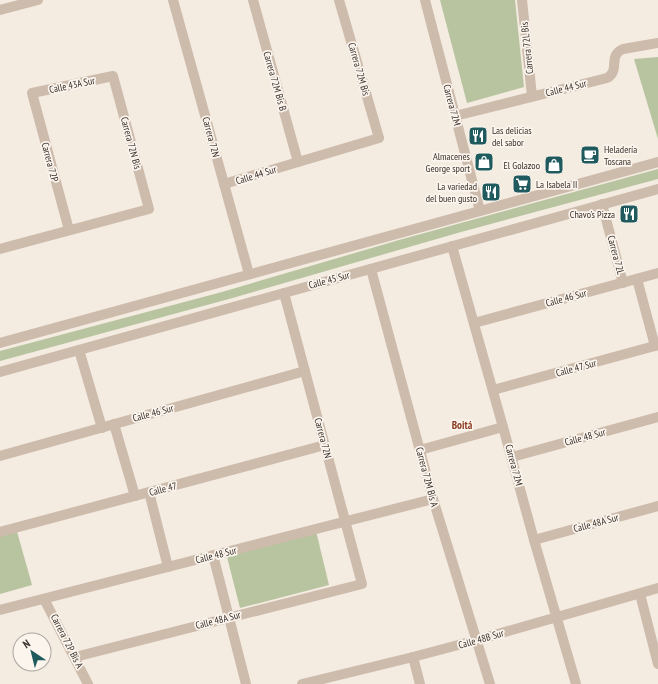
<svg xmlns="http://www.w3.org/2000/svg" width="658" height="684" viewBox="0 0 658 684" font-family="'PT Sans Narrow',sans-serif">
  <rect width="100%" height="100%" fill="#f4ebe1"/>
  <g fill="#b8c4a0">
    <polygon points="440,0 515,0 524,87 467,103"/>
    <polygon points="658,57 658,139 634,59"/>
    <polygon points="658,169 658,179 461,232 229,299 0,361 0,351 222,292 399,240"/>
    <polygon points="16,528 32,585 0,594 0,532"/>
    <polygon points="316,531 329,585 240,608 226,553"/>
  </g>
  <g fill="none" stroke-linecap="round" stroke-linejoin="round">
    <g stroke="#cdbbac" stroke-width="10">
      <polyline points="173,0 249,274"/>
      <polyline points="253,0 298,162"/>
      <polyline points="425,0 480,211"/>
      <polyline points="522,0 532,96"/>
      <polyline points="0,10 38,0"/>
      <path d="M455 116 607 78C621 70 607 56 623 49L658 43"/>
      <polyline points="224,184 379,138 339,0"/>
      <polyline points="602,204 623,283"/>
      <polyline points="452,246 503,427 534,540 576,684"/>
      <polyline points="0,249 149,209 113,76 32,93 69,230"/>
      <polyline points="371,269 433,499 490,684"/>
      <polyline points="637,279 655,346"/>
      <polyline points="474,323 658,273"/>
      <polyline points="79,350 102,428"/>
      <polyline points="493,390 658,345"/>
      <polyline points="114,424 135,496"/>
      <polyline points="420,450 503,427"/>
      <polyline points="0,456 305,371"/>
      <polyline points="512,457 658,417"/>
      <polyline points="149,492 168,567"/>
      <polyline points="0,532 325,445"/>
      <polyline points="534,540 658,506"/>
      <polyline points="213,555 246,684"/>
      <polyline points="640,594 658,664"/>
      <polyline points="44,599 88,684"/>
      <polyline points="0,610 433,499"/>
      <polyline points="75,657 362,584 284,293"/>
      <polyline points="413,657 420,684"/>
      <polyline points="302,684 413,657 477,640 658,588"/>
    </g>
    <g stroke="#cdbbac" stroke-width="10">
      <polyline points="0,343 658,162"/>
      <polyline points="0,372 658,189"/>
    </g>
  </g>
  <defs>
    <symbol id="restaurant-square" viewBox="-11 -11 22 22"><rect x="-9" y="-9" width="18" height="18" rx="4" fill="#1f5a5e" stroke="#fbf5ee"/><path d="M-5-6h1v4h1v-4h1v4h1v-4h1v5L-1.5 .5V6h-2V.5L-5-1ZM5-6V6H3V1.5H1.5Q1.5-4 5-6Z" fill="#fff"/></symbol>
    <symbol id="cafe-square" viewBox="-11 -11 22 22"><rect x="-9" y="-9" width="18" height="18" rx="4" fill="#1f5a5e" stroke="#fbf5ee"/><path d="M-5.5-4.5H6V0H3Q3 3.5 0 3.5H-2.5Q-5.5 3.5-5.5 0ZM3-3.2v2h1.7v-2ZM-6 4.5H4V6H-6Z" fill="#fff"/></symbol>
    <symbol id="shop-square" viewBox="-11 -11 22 22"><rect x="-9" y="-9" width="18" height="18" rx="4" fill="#1f5a5e" stroke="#fbf5ee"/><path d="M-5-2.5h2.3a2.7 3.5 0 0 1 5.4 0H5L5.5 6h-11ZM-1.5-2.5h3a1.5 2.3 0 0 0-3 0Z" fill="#fff"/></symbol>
    <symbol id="supermarket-square" viewBox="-11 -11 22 22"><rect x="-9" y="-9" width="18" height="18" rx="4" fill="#1f5a5e" stroke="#fbf5ee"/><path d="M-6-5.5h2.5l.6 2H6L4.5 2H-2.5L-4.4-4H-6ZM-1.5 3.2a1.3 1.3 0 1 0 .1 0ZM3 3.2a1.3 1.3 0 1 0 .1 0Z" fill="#fff"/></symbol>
  </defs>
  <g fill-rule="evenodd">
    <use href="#restaurant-square" x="467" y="125" width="22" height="22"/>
    <use href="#cafe-square" x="579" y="144" width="22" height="22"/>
    <use href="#shop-square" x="473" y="151" width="22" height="22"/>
    <use href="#shop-square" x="543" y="154" width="22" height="22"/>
    <use href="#supermarket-square" x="511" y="173" width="22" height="22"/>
    <use href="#restaurant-square" x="480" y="181" width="22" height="22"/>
    <use href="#restaurant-square" x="618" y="203" width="22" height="22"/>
  </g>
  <g text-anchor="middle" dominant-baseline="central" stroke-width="3.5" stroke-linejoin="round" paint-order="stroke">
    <g font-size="10" fill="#3b302b" stroke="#fbf5ee">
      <text transform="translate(527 48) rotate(-96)">Carrera 72L Bis</text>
      <text transform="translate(359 69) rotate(74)">Carrera 72M Bis</text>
      <text transform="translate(275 81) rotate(74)">Carrera 72M Bis B</text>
      <text transform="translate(72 85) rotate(-12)">Calle 43A Sur</text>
      <text transform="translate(566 88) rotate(-14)">Calle 44 Sur</text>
      <text transform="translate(452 105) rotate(75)">Carrera 72M</text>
      <text transform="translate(211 137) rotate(75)">Carrera 72N</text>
      <text transform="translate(131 143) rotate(75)">Carrera 72N Bis</text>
      <text transform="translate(50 162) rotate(75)">Carrera 72P</text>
      <text transform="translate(256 175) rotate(-17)">Calle 44 Sur</text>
      <text transform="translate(616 255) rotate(75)">Carrera 72L</text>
      <text transform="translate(329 280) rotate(-15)">Calle 45 Sur</text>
      <text transform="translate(566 298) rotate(-15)">Calle 46 Sur</text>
      <text transform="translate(576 368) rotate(-15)">Calle 47 Sur</text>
      <text transform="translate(153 413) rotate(-15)">Calle 46 Sur</text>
      <text transform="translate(585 437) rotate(-15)">Calle 48 Sur</text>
      <text transform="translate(323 438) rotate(75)">Carrera 72N</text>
      <text transform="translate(514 465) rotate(75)">Carrera 72M</text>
      <text transform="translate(427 477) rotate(75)">Carrera 72M Bis A</text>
      <text transform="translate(163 489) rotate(-15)">Calle 47</text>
      <text transform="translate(596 523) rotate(-15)">Calle 48A Sur</text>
      <text transform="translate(216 555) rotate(-14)">Calle 48 Sur</text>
      <text transform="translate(218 620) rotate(-14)">Calle 48A Sur</text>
      <text transform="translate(481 639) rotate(-16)">Calle 48B Sur</text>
      <text transform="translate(67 641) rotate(63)">Carrera 72P Bis A</text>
    </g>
    <g font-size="10" fill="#3b302b" stroke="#fbf5ee" text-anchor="end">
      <text x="492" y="130" text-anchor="start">Las delicias<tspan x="492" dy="12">del sabor</tspan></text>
      <text x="604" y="149" text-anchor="start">Heladería<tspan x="604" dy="12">Toscana</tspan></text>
      <text x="470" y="156">Almacenes<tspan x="470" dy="12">George sport</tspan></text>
      <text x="540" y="165">El Golazoo</text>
      <text x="536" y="184" text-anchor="start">La Isabela II</text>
      <text x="477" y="186">La variedad<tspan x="477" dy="12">del buen gusto</tspan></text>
      <text x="615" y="214">Chavo’s Pizza</text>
    </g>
    <g font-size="11" font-weight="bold" fill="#8c3b22" stroke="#fbf5ee">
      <text x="462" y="425">Boitá</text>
    </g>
  </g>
  <g transform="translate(32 652) rotate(325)"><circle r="19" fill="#fbf5ee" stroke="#aea6a0"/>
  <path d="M0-3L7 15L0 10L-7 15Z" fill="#1f5a5e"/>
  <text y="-6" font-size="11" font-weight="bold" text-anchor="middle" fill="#3b302b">N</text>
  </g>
</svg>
